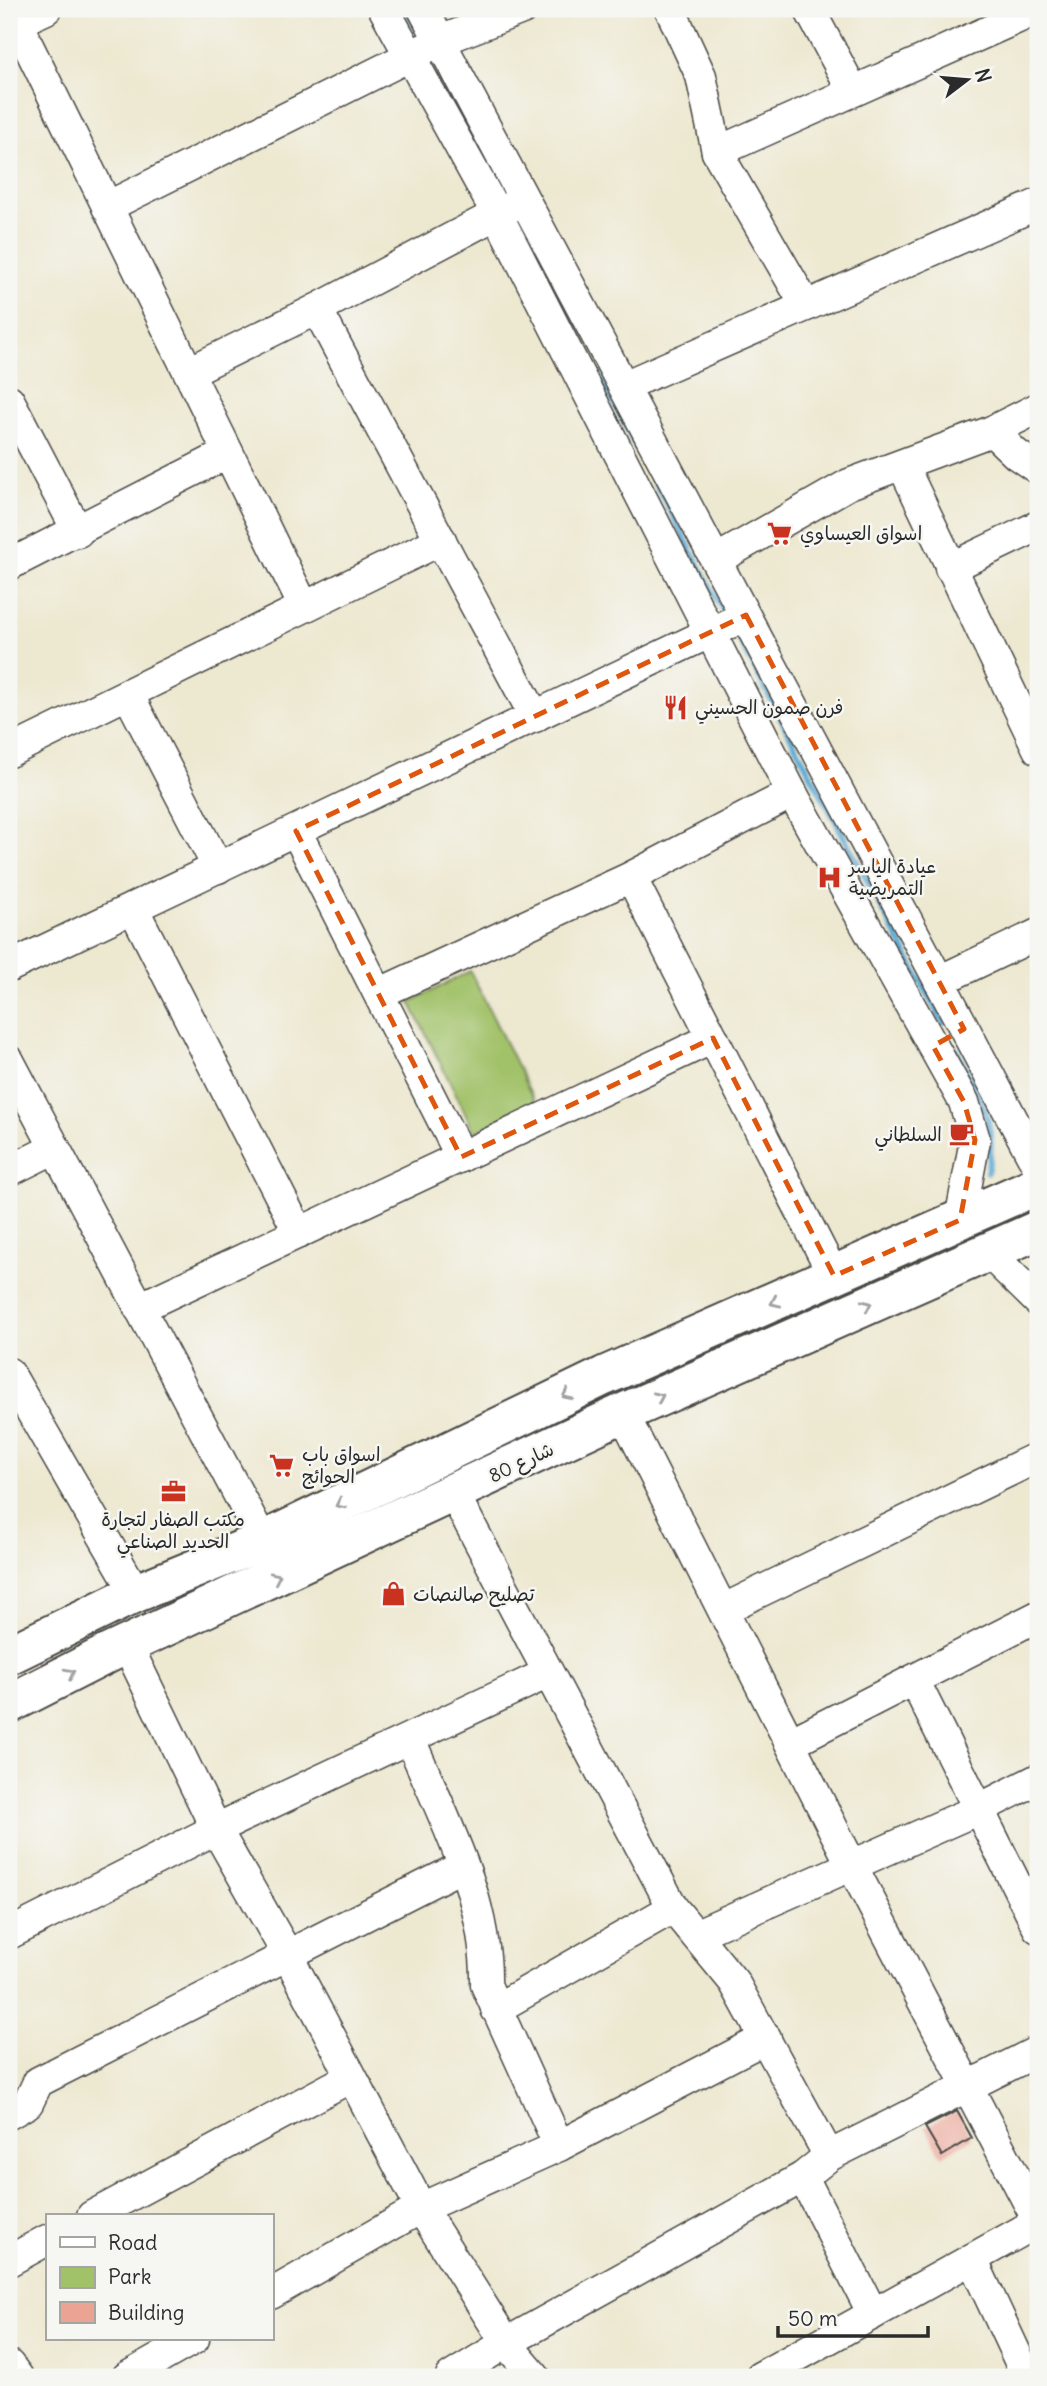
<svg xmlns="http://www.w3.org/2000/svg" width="1047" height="2386" viewBox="0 0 1047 2386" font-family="Delius,'Playpen Sans Arabic',sans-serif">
  <rect width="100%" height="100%" fill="#f6f6f2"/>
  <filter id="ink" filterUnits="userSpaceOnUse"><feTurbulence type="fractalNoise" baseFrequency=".0143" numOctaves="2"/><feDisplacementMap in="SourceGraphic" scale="14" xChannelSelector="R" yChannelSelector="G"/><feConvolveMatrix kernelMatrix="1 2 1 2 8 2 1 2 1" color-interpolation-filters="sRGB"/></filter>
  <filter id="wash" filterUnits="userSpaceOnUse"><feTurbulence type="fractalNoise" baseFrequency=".00686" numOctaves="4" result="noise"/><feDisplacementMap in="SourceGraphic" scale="28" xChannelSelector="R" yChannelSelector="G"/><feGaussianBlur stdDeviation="1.57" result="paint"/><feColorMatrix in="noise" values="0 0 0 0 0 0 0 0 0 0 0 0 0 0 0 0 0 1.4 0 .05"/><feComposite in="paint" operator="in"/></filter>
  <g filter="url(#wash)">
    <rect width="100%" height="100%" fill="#ede8d0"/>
    <polygon fill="#a2c26a" stroke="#66764a" stroke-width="2" points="470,971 535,1102 475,1133 410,1002"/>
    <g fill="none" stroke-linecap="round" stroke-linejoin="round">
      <g stroke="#5fadd8" stroke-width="6">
        <polyline points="405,9 416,28"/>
        <polyline points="516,218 724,613"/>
        <polyline points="736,634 943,1023"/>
        <path d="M956 1049C977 1092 1000 1123 987 1172"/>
        <polyline points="1036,1272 1038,1274"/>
      </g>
    </g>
    <g id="blocks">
      <polygon fill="#eba394" points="957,2111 972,2138 942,2156 925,2127"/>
    </g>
  </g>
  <g filter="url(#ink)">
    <use href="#blocks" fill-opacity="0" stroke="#484744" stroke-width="2"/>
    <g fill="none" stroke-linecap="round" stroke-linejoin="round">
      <defs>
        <g id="minor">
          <polyline points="384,9 497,214 792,793 964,1102 975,1140 960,1220"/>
          <polyline points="423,9 1038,1167"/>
          <polyline points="670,9 701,76 717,152 806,306"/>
          <polyline points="809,9 853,91"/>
          <polyline points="17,23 304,607"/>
          <polyline points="9,26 46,9"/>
          <polyline points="717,152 1038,9"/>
          <polyline points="107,207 440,41 522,9"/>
          <polyline points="317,309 535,717"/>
          <polyline points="191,371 317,309 512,206"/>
          <polyline points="624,386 1038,204"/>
          <polyline points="9,400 78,532"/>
          <polyline points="992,431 1038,408"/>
          <polyline points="903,466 1038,749"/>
          <polyline points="716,560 849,484 992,431 1016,454 1038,469"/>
          <polyline points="9,565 228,453"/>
          <polyline points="950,568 1038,526"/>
          <polyline points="128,694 218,868"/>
          <polyline points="9,752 441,540"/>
          <polyline points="296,831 461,1157"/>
          <polyline points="631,877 834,1276"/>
          <polyline points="133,908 299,1233"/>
          <polyline points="9,967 730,623"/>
          <polyline points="939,981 1038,934"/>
          <polyline points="380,993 631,877 792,793"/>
          <polyline points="9,1061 263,1541"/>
          <polyline points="9,1171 55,1148"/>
          <polyline points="988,1252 1038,1301"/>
          <polyline points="139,1308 713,1038"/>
          <polyline points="9,1373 136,1593"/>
          <polyline points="623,1413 851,1864 1038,2221"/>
          <polyline points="454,1494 673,1908 734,1982 829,2156"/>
          <polyline points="724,1609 1038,1457"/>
          <polyline points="128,1647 216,1829 287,1954 421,2208 506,2343 535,2377"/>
          <polyline points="914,1680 1038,1928"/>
          <path d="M410 1739C443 1818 488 1898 486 1985L559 2146"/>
          <polyline points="792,1742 1038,1616"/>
          <polyline points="9,1934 216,1829 546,1674"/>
          <polyline points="697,1934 979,1809 1038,1779"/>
          <polyline points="496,2009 673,1908"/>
          <polyline points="9,2114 28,2103 38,2082 463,1866"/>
          <polyline points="803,2177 873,2314"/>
          <polyline points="92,2216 351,2077"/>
          <polyline points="972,2259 1027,2377"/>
          <polyline points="9,2261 47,2240"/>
          <polyline points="271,2294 421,2208 559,2146 766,2038"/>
          <polyline points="9,2365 18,2377"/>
          <polyline points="127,2377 194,2339"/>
          <polyline points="451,2377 506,2343 803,2177 829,2156 1038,2051"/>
          <polyline points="760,2377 1038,2222"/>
        </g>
        <g id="major">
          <polyline points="9,1655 136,1593 263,1541 604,1376 1038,1185"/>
          <polyline points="9,1704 107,1654 623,1413 1038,1230"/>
        </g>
      </defs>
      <use href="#minor" stroke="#484744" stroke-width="33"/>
      <use href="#major" stroke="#484744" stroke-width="42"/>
      <use href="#minor" stroke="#fff" stroke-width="30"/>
      <use href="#major" stroke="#fff" stroke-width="38"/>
    </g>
    <defs><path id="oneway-chevron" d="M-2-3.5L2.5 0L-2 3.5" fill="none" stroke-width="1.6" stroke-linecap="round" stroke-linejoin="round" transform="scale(1.75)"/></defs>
    <g stroke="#a0a0a0">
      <use href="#oneway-chevron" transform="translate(775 1302) rotate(156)"/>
      <use href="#oneway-chevron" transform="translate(867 1305) rotate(-24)"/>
      <use href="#oneway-chevron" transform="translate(567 1395) rotate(154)"/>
      <use href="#oneway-chevron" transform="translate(659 1397) rotate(-24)"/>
      <use href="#oneway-chevron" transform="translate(340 1504) rotate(154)"/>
      <use href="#oneway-chevron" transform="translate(276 1577) rotate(-25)"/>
      <use href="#oneway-chevron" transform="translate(70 1673) rotate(-27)"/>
    </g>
  </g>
  <path fill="none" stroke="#df570e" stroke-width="5" stroke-dasharray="14 9" stroke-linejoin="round" d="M746 615 964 1029 933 1046 964 1102 975 1140 960 1220 834 1276 713 1038 461 1157 296 831Z"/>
  <defs>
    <symbol id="supermarket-bare" viewBox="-9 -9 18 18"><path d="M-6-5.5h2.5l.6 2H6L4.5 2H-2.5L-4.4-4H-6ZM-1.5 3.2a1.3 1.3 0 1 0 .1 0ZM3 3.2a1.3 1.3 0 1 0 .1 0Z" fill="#c8321e" stroke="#f6f6f2" stroke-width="2.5" paint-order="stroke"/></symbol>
    <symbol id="restaurant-bare" viewBox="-9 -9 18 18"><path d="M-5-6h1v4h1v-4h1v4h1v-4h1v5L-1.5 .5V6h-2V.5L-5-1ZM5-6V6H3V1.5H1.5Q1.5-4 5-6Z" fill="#c8321e" stroke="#f6f6f2" stroke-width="2.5" paint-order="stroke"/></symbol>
    <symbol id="hospital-bare" viewBox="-9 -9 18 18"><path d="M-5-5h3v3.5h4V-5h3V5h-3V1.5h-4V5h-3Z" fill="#c8321e" stroke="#f6f6f2" stroke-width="2.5" paint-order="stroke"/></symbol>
    <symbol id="cafe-bare" viewBox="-9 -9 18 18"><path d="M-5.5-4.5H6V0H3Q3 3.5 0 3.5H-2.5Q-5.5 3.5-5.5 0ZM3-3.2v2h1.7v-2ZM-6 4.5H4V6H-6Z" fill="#c8321e" stroke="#f6f6f2" stroke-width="2.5" paint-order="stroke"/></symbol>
    <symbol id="office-bare" viewBox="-9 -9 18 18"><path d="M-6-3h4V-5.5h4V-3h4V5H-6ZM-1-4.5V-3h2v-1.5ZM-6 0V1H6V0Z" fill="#c8321e" stroke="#f6f6f2" stroke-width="2.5" paint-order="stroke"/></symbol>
    <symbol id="shop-bare" viewBox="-9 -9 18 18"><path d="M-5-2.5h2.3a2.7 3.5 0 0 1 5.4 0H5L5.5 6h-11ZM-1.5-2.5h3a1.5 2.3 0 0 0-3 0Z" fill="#c8321e" stroke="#f6f6f2" stroke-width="2.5" paint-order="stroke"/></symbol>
  </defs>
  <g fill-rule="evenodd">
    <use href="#supermarket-bare" x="762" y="516" width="35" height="35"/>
    <use href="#restaurant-bare" x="658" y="690" width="35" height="35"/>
    <use href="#hospital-bare" x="812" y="860" width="35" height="35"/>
    <use href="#cafe-bare" x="944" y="1116" width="35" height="35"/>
    <use href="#supermarket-bare" x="264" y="1448" width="35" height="35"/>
    <use href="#office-bare" x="156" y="1474" width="35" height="35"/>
    <use href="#shop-bare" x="376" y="1576" width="35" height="35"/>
  </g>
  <g text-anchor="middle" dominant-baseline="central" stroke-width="5" stroke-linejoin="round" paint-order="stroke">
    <g font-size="19" fill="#2b2b2b" stroke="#f6f6f2" text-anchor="start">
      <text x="800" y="533">اسواق العيساوي</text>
      <text x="695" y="707">فرن صمون الحسيني</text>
      <text x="849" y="866">عيادة الياسر<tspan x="849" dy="22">التمريضية</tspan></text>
      <text x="942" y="1134" text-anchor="end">السلطاني</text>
      <text x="302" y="1454">اسواق باب<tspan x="302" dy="22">الحوائج</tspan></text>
      <text x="173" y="1519" text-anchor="middle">مكتب الصفار لتجارة<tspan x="173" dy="22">الحديد الصناعي</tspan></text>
      <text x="413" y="1594">تصليح صالنصات</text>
    </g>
    <g font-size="19" fill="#2b2b2b" stroke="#f6f6f2">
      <text transform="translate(521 1462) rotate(-25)">شارع 80</text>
    </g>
  </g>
  <rect width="1047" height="2386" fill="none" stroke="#f6f6f2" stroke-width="35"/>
  <rect x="46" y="2214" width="228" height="126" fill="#f6f6f2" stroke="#a5a5a2" stroke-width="2"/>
  <rect x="60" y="2237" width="35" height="10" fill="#ffffff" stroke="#a5a5a2" stroke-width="2"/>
  <text x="108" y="2250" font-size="21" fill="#2b2b2b">Road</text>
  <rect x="60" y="2267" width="35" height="21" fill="#a2c26a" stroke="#a5a5a2" stroke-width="2"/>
  <text x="108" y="2284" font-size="21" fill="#2b2b2b">Park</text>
  <rect x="60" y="2302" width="35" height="21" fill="#eba394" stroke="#a5a5a2" stroke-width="2"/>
  <text x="108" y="2320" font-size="21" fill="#2b2b2b">Building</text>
  <g transform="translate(967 80) rotate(74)" stroke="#f6f6f2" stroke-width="5" paint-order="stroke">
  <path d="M0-5L12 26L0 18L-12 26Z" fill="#2b2b2b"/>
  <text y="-10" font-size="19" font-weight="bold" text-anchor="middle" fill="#2b2b2b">N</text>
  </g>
  <path d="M778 2326v10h150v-10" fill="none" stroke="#2b2b2b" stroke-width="3.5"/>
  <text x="788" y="2326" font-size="21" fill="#2b2b2b" stroke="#f6f6f2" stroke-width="5" paint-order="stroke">50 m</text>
</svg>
